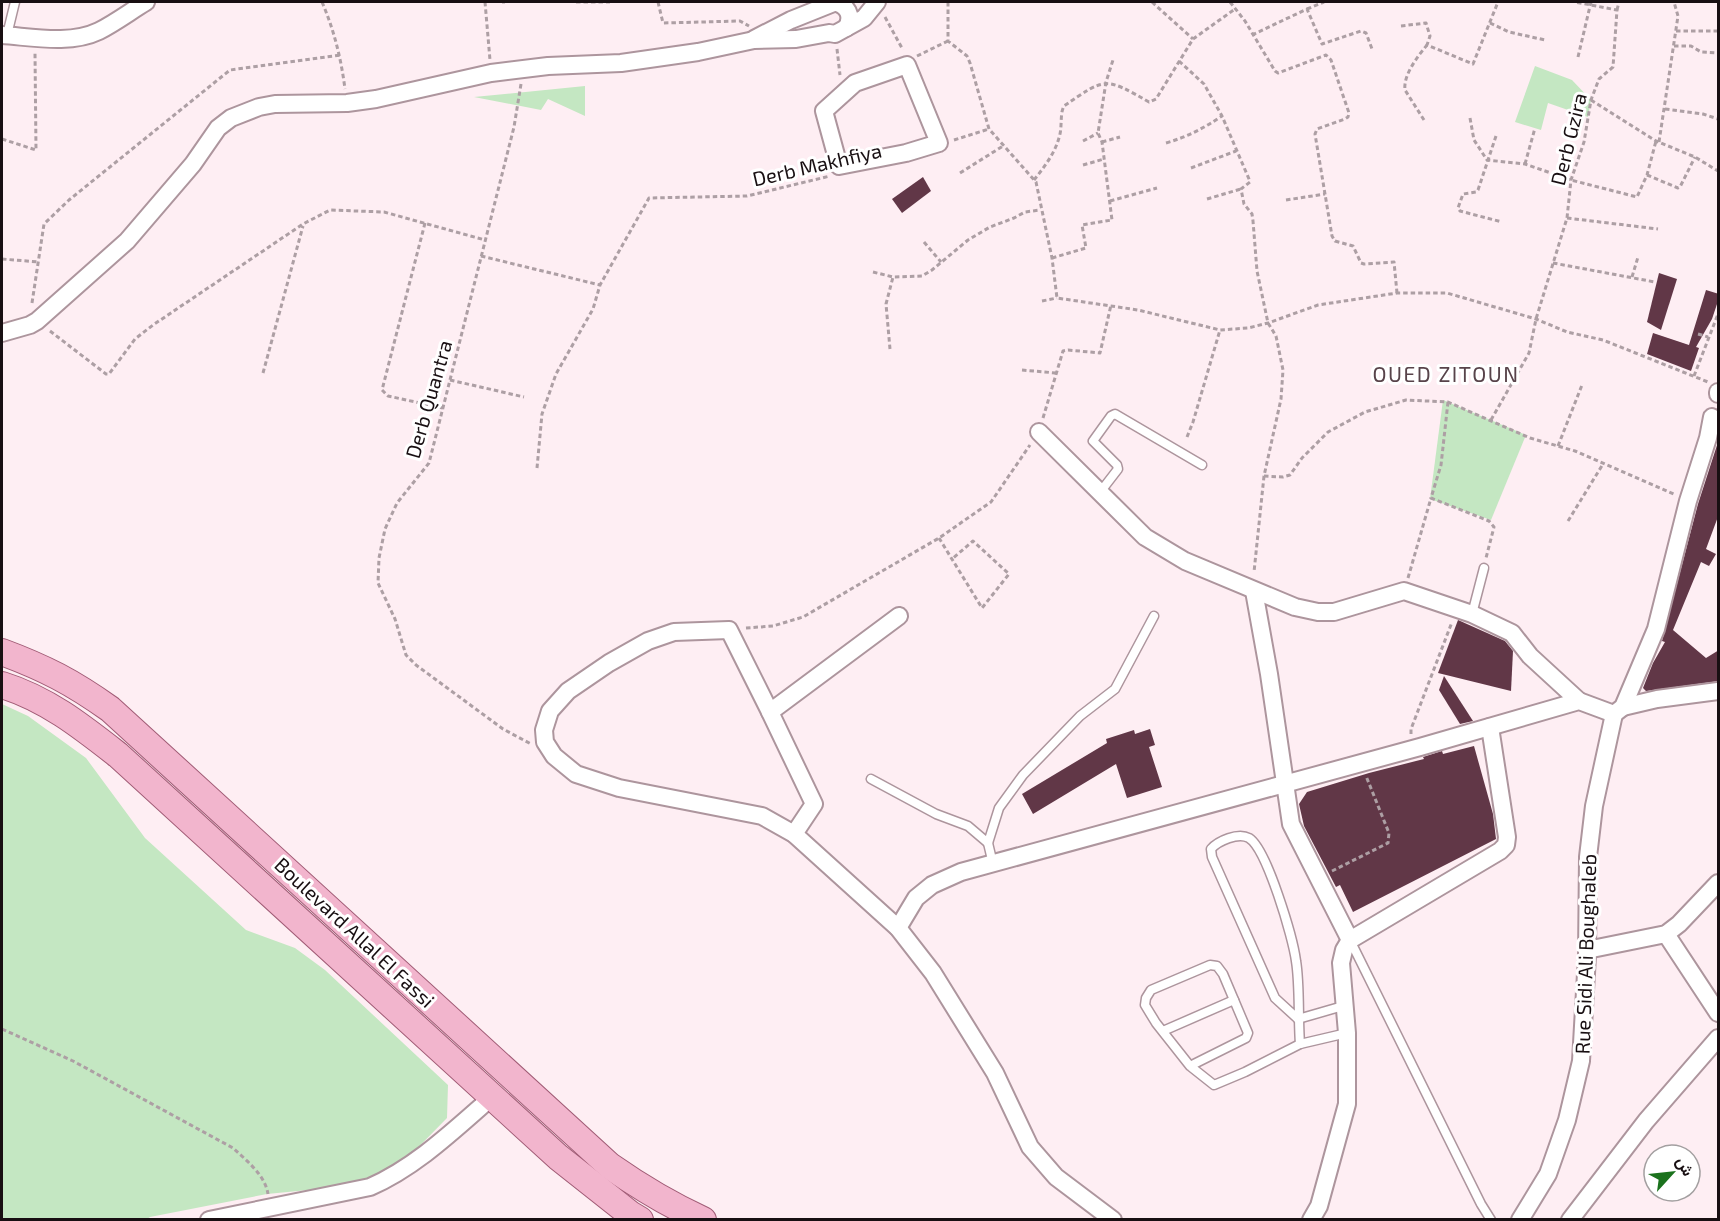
<svg xmlns="http://www.w3.org/2000/svg" width="1720" height="1221" viewBox="0 0 1720 1221" font-family="'Exo 2',Vazirmatn,sans-serif">
  <rect width="100%" height="100%" fill="#feeef3"/>
  <g fill="#c4e7c2">
    <polygon points="1535,66 1572,80 1591,100 1588,117 1548,103 1541,130 1515,122"/>
    <polygon points="585,86 585,116 548,99 541,110 474,97"/>
    <polygon points="1443,400 1526,435 1491,520 1430,499"/>
    <polygon points="2,704 28,716 86,758 145,838 246,930 295,948 325,970 448,1085 447,1118 391,1175 360,1185 267,1194 150,1217 147,1219 2,1219"/>
  </g>
  <g fill="#613747">
    <polygon points="923,177 931,191 902,213 892,199"/>
    <polygon points="1659,273 1677,279 1661,330 1647,322"/>
    <polygon points="1706,290 1719,294 1719,298 1712,319 1696,347 1699,348 1691,371 1647,354 1653,333 1689,345"/>
    <polygon points="1719,439 1719,514 1706,549 1716,554 1709,566 1701,562 1673,630 1706,658 1719,650 1719,681 1646,691 1643,688 1653,663 1665,642 1662,641 1698,504"/>
    <polygon points="1458,620 1505,641 1513,651 1511,691 1438,673"/>
    <polygon points="1444,676 1473,721 1460,724 1439,690"/>
    <polygon points="1150,729 1155,745 1149,747 1162,787 1127,798 1116,764 1033,814 1022,794 1107,743 1106,739 1134,730 1135,734"/>
    <polygon points="1474,746 1493,814 1496,839 1353,912 1340,885 1336,887 1304,826 1299,804 1307,792 1369,773 1416,761 1424,759 1423,757 1442,751 1443,754"/>
  </g>
  <g fill="none" stroke-linecap="round" stroke-linejoin="round">
    <defs>
      <g id="lane">
        <polyline points="7,35 15,2"/>
        <polyline points="1101,491 1118,469 1117,465 1093,441 1111,416 1115,414 1202,465"/>
        <polyline points="1472,614 1484,568"/>
        <polyline points="871,779 936,814 968,826 988,843"/>
        <polyline points="993,864 988,843 999,808 1023,775 1080,716 1115,689 1154,616"/>
        <polyline points="1350,940 1481,1204 1491,1220"/>
        <path d="M1298 1019 1275 998 1212 857 1211 849C1218 841 1238 832 1249 838 1267 849 1293 938 1296 961 1300 985 1298 1018 1300 1044"/>
        <polyline points="1298,1019 1343,1006"/>
        <polyline points="1163,1031 1234,1000"/>
        <polyline points="1190,1066 1246,1038 1248,1033 1223,974 1217,966 1210,965 1151,990 1146,998 1145,1005 1156,1023 1190,1066 1214,1085 1245,1072 1300,1044 1347,1033"/>
      </g>
      <g id="street">
        <path d="M833 2C847 4 854 16 846 28"/>
        <path d="M2 35C32 37 70 45 99 31 115 23 131 11 146 2"/>
        <polyline points="754,39 791,20 836,2"/>
        <polygon points="907,65 939,143 906,153 839,166 824,111 855,83"/>
        <polyline points="2,333 30,325 37,321 127,241 193,164 218,128 231,118 259,107 275,104 347,103 376,99 491,73 548,66 621,63 698,52 754,40 796,39 829,33 835,34 864,18 877,2"/>
        <polyline points="1718,394 1718,392"/>
        <polyline points="1039,432 1145,537 1185,561 1295,607 1318,612 1334,612 1404,591 1472,614 1512,633 1530,656 1579,701"/>
        <polyline points="1254,591 1269,674 1291,824 1350,940"/>
        <polyline points="1623,707 1657,699 1718,691"/>
        <polyline points="770,712 729,630 674,632 648,641 609,663 568,691 550,711 544,730 545,742 554,756 576,774 619,788 762,816 794,834 898,928 933,973 995,1073 1030,1147 1056,1177 1113,1220"/>
        <polyline points="1614,714 1623,707 1656,629 1688,501 1708,438 1712,417"/>
        <polyline points="794,834 814,804 770,712 899,616"/>
        <polyline points="898,928 916,898 932,885 961,872 1420,747 1579,701 1614,714"/>
        <polyline points="1666,934 1718,1013"/>
        <polyline points="1587,950 1666,934 1679,924 1718,883"/>
        <path d="M209 1220 370 1187C416 1167 454 1130 492 1097"/>
        <polyline points="1311,1220 1319,1206 1347,1104 1347,1033 1341,963 1344,950 1350,940 1500,851 1506,845 1507,837 1490,727"/>
        <polyline points="1520,1220 1548,1174 1567,1120 1581,1061 1587,956 1588,857 1594,806 1614,714"/>
        <polyline points="1570,1220 1646,1121 1718,1038"/>
      </g>
      <g id="primary">
        <path d="M2 652C45 668 72 682 110 709L610 1166C640 1187 670 1205 703 1220"/>
        <path d="M2 685C47 699 81 726 118 755L558 1157 630 1214 640 1220"/>
      </g>
    </defs>
    <use href="#lane" stroke="#ad959d" stroke-width="11"/>
    <use href="#street" stroke="#ad959d" stroke-width="20"/>
    <use href="#primary" stroke="#a05b75" stroke-width="28"/>
    <g stroke="#ad9fa4" stroke-width="3" stroke-dasharray="4.5 3" stroke-linecap="butt">
      <path d="M322 2C334 30 341 58 345 89"/>
      <polyline points="485,2 490,60"/>
      <polyline points="502,2 505,2"/>
      <polyline points="576,2 610,2"/>
      <polyline points="658,2 663,23 740,21 749,26"/>
      <polyline points="948,2 948,41 967,56 970,63 989,129 1036,182 1052,258 1057,298 1138,310 1220,330 1248,328 1268,323 1318,305 1397,293 1447,293 1536,319 1567,332 1603,340 1708,382"/>
      <polyline points="1152,2 1193,39"/>
      <polyline points="1230,2 1245,21 1275,71 1278,73 1326,55 1331,60 1349,113 1348,117 1345,119 1317,129 1315,134 1332,236 1335,241 1353,246 1361,263 1364,264 1394,262 1397,293"/>
      <polyline points="1307,9 1324,2"/>
      <polyline points="1617,10 1619,2"/>
      <polyline points="885,17 903,50"/>
      <polyline points="1490,23 1509,32 1545,40"/>
      <polyline points="1401,26 1426,23 1430,36 1427,45 1473,64 1498,2"/>
      <polyline points="1676,31 1718,31"/>
      <polyline points="1252,35 1307,9 1322,44 1361,31 1366,33 1372,49"/>
      <polyline points="1674,46 1691,46 1701,52 1718,53"/>
      <polyline points="837,49 840,75"/>
      <polyline points="917,56 948,41"/>
      <polyline points="1578,57 1591,2"/>
      <polyline points="1179,61 1204,84 1222,116 1249,179 1250,182 1241,189 1244,204 1252,214 1253,221 1257,271 1268,323 1276,336 1283,370 1281,399 1264,476 1254,572"/>
      <polyline points="521,84 514,127 429,463 397,503 385,529 379,558 378,583 395,619 406,655 416,665 503,729 531,744"/>
      <polyline points="1591,100 1656,141 1695,157 1718,171"/>
      <polyline points="1665,109 1703,114 1718,119"/>
      <polyline points="1470,118 1474,140 1487,160 1525,164 1571,180 1637,197 1647,175 1656,141"/>
      <path d="M1424 120 1405 90C1403 75 1418 56 1427 45"/>
      <polyline points="1496,136 1478,190 1476,192 1463,194 1458,208 1460,211 1502,222"/>
      <polyline points="2,139 36,150 35,53"/>
      <polyline points="954,140 989,129"/>
      <polyline points="1083,141 1098,133"/>
      <polyline points="1102,142 1120,137"/>
      <polyline points="1659,142 1678,16 1674,2"/>
      <path d="M1166 143C1187 137 1204 128 1222 116"/>
      <polyline points="1525,164 1535,128"/>
      <polyline points="1083,165 1104,159"/>
      <polyline points="1191,168 1236,151"/>
      <polyline points="960,173 1003,146"/>
      <polyline points="1647,175 1678,188 1680,187 1695,157"/>
      <path d="M1034 180C1045 166 1056 152 1060 134 1062 125 1060 113 1064 106 1106 77 1105 77 1149 102L1156 99 1193 39 1235 9"/>
      <polyline points="1207,199 1241,189"/>
      <polyline points="1286,200 1325,194"/>
      <polyline points="1110,201 1157,188"/>
      <polyline points="1567,218 1658,229"/>
      <polyline points="425,223 382,390 388,396 443,408"/>
      <polyline points="924,242 941,262"/>
      <polyline points="481,256 600,285"/>
      <polyline points="1052,258 1086,248 1082,225 1112,220 1102,142 1098,133 1106,82 1113,60"/>
      <polyline points="2,259 38,262"/>
      <polyline points="1553,263 1655,282"/>
      <polyline points="873,272 893,277 922,276 932,270 968,240 990,227 1014,218 1025,212 1040,210"/>
      <polyline points="1632,277 1638,257"/>
      <polyline points="1042,301 1057,298"/>
      <polyline points="32,303 44,224 69,200 230,70 341,55"/>
      <polyline points="50,331 106,374 109,374 135,339 153,325 303,224 330,210 384,212 485,240"/>
      <polyline points="1698,334 1708,337"/>
      <polyline points="890,349 886,304 893,277"/>
      <polyline points="1022,370 1056,373"/>
      <polyline points="263,373 303,226"/>
      <polyline points="1694,376 1718,314"/>
      <polyline points="450,380 524,397"/>
      <polyline points="1448,402 1441,465 1431,498 1489,521 1494,527 1486,558"/>
      <polyline points="1043,418 1063,351 1068,350 1100,353 1111,305"/>
      <polyline points="1491,420 1529,353 1536,319 1567,218 1571,180 1584,142 1591,100 1599,79 1613,67 1617,10 1575,2"/>
      <polyline points="1187,437 1193,422 1220,330"/>
      <polyline points="1558,446 1582,385"/>
      <polyline points="537,468 542,414 556,374 593,309 600,285 649,198 747,196 830,176"/>
      <polyline points="1264,476 1283,477 1290,475 1302,458 1328,432 1365,412 1406,400 1448,402 1530,438 1575,451 1676,495"/>
      <polyline points="1568,521 1603,464"/>
      <polyline points="939,538 982,608 1009,574 973,541 952,559"/>
      <polyline points="1408,578 1431,498"/>
      <polyline points="746,628 773,626 803,617 939,538 991,502 1030,445"/>
      <polyline points="1411,734 1411,729 1452,622"/>
      <polyline points="1332,871 1388,843 1389,833 1366,776"/>
      <path d="M2 1029 73 1061 233 1148C247 1161 265 1175 268 1194"/>
    </g>
    <use href="#lane" stroke="#fff" stroke-width="8"/>
    <use href="#street" stroke="#fff" stroke-width="16"/>
    <use href="#primary" stroke="#f2b5cd" stroke-width="26"/>
  </g>
  <g text-anchor="middle" dominant-baseline="central" stroke-width="6" stroke-linejoin="round" paint-order="stroke">
    <g font-size="20" fill="#180f12" stroke="#fff">
      <text transform="translate(1568 139) rotate(-76)">Derb Gzira</text>
      <text transform="translate(817 164) rotate(-13)">Derb Makhfiya</text>
      <text transform="translate(428 399) rotate(-74)">Derb Quantra</text>
      <text transform="translate(355 932) rotate(43)">Boulevard Allal El Fassi</text>
      <text transform="translate(1585 954) rotate(-88)">Rue Sidi Ali Boughaleb</text>
    </g>
    <g font-size="21" letter-spacing="1.5" fill="#58434a" stroke="#fff">
      <text x="1446" y="373">OUED ZITOUN</text>
    </g>
  </g>
  <rect width="1720" height="1221" fill="none" stroke="#180f12" stroke-width="6"/>
  <g transform="translate(1672 1173) rotate(63)"><circle r="28" fill="#ffffff" stroke="#a39fa0" stroke-width="1.5"/>
  <path d="M0-4.5L10 22L0 15L-10 22Z" fill="#1b721d"/>
  <text y="-9" font-size="16" font-weight="bold" text-anchor="middle" fill="#180f12">ش</text>
  </g>
</svg>
